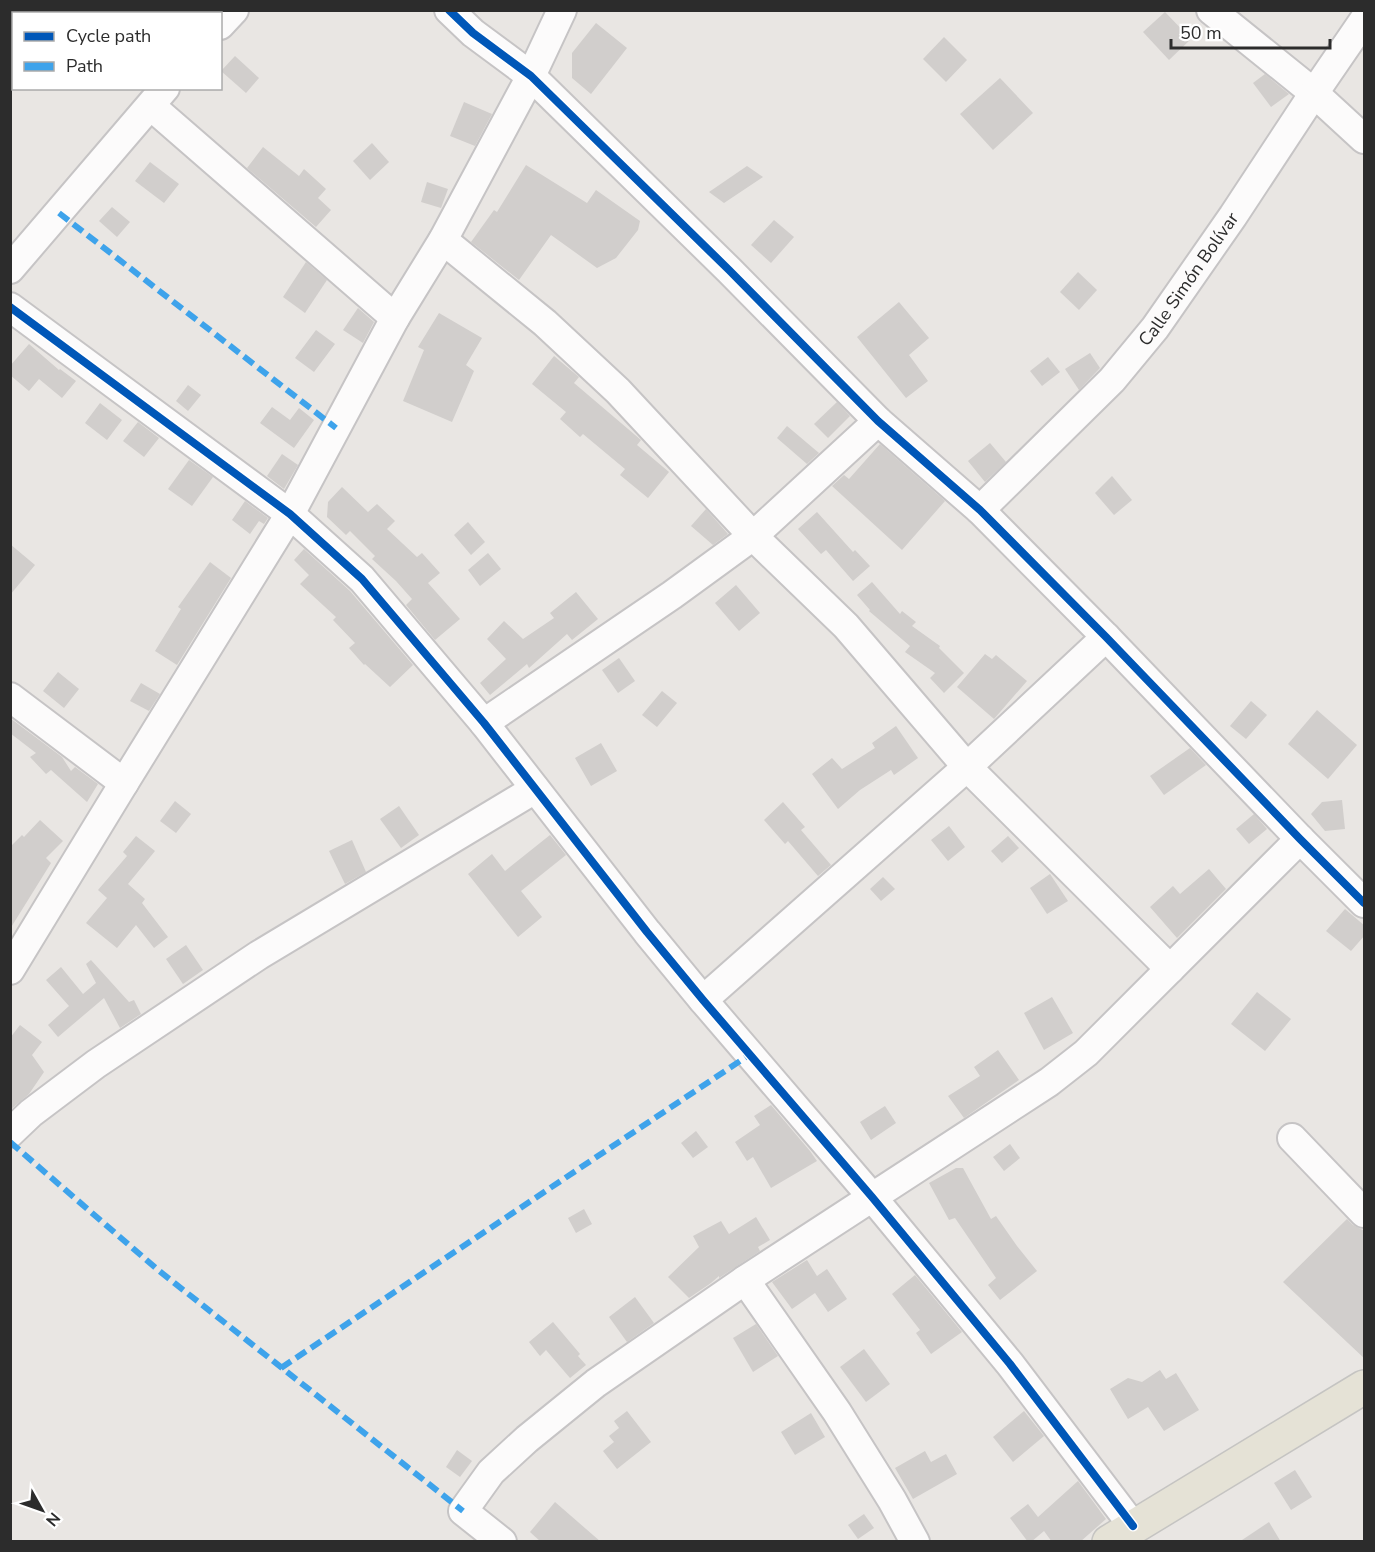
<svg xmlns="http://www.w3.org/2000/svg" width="1375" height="1552" viewBox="0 0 1375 1552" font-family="'Nunito Sans',sans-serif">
  <rect width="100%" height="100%" fill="#e9e6e3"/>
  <g fill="#d1cecc">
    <polygon points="1165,12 1191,39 1169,60 1143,32"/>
    <polygon points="596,23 627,48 591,94 572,78 572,53"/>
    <polygon points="944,37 967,60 946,82 923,59"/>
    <polygon points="235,56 259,78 246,93 221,71"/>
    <polygon points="1265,74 1289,94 1271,107 1253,83"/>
    <polygon points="1000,78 1033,113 993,150 960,114"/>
    <polygon points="464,102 492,114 475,146 450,136"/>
    <polygon points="372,143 389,162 370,180 353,161"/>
    <polygon points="263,147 299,176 304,169 326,189 318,198 331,210 316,227 247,168"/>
    <polygon points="150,162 179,184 164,203 135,181"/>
    <polygon points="526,165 587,203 596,190 640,221 638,230 616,258 597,268 551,235 519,280 471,242 494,210 497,212"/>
    <polygon points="747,166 763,177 724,203 709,192"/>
    <polygon points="427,182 448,189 441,208 421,202"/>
    <polygon points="112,207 130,222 117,237 99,221"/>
    <polygon points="774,220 794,237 771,263 751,245"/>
    <polygon points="306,262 327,280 305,313 283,297"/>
    <polygon points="1078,272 1097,290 1079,310 1060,292"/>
    <polygon points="899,302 929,338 909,355 928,381 906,398 857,337"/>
    <polygon points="358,308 374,322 363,343 343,330"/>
    <polygon points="439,313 482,338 466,365 474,371 452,422 403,401 424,350 418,347"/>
    <polygon points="316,330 335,344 314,372 295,358"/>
    <polygon points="29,344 59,370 60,369 76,381 62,398 39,379 29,391 10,375 10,366"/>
    <polygon points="1090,353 1100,368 1079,390 1065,369"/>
    <polygon points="554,356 579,377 574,383 641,440 637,445 669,472 648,498 620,475 625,469 583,434 580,437 560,419 566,412 532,384"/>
    <polygon points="1048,357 1060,372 1042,386 1030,371"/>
    <polygon points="188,385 201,395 188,411 176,401"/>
    <polygon points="837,402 850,416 828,438 814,424"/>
    <polygon points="100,403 122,420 107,440 85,423"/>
    <polygon points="272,407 290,420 299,408 314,420 294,448 260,423"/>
    <polygon points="138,422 159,438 144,457 123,441"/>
    <polygon points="787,426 819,453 807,464 777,438"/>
    <polygon points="990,443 1006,462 985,482 968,461"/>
    <polygon points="880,444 945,501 902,550 832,486 844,475 849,479"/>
    <polygon points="282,454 298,465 284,489 267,476"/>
    <polygon points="189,460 213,477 192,506 168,489"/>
    <polygon points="1112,476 1132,500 1114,515 1095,493"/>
    <polygon points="342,487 368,512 377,504 395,521 387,529 417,557 422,553 440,573 428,583 460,619 435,640 406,605 412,599 396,581 372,559 375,556 350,531 346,535 327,517 328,502"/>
    <polygon points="245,501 268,518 264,524 259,521 250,534 232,520"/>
    <polygon points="706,509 728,534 713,545 691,526"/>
    <polygon points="817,512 853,552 855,550 870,566 853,581 826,550 821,554 798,529"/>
    <polygon points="468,522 485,542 471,555 454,535"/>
    <polygon points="10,544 35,565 10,595"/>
    <polygon points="304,549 350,591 413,665 390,687 365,664 364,665 349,648 355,643 333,620 336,617 300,584 309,575 294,560"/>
    <polygon points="488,553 501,569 480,586 468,570"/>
    <polygon points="210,562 231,578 177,665 155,651 181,609 178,607"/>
    <polygon points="872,582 900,614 902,611 916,622 912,626 940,646 939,648 964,673 944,693 930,678 935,673 905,652 910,646 869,611 870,610 857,595"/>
    <polygon points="736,585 760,613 739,631 715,603"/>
    <polygon points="576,592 598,619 572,640 567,634 529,668 527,664 490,695 480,683 506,659 487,639 504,621 523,639 554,618 550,613"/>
    <polygon points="985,654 992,659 996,655 1027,681 994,719 957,687"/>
    <polygon points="619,658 635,681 618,693 602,670"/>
    <polygon points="58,672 79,689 64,708 43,691"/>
    <polygon points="141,683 160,694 149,711 130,701"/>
    <polygon points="662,691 677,703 657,727 642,715"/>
    <polygon points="1251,701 1267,715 1246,739 1230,726"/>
    <polygon points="1317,710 1357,745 1328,779 1288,744"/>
    <polygon points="10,718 62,757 71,771 75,767 98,784 87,802 51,770 46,774 30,757 36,753 10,733"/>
    <polygon points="896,726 918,758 894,775 891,770 860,790 838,809 812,774 832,758 842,769 875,748 872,743"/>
    <polygon points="601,743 617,771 591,786 575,758"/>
    <polygon points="1190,748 1206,765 1164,795 1150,776"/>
    <polygon points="1342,800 1345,829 1325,831 1311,814 1322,802"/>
    <polygon points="175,801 191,814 176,833 160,821"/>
    <polygon points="783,802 805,827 801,830 831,865 818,876 788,841 785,844 764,820"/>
    <polygon points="399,806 419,835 401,848 380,819"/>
    <polygon points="1254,814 1267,829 1249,844 1236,829"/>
    <polygon points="40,820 63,841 46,858 51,863 10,929 10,847 22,835 24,837"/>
    <polygon points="949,826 965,847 948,861 931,840"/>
    <polygon points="550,835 566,855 521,891 542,917 518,937 468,874 492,854 505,871"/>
    <polygon points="136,836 155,851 128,884 145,899 142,903 168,937 154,948 136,925 117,948 86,923 107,898 98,890 127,856 123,852"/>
    <polygon points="1008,836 1019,848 1002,863 991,851"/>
    <polygon points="352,840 366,872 345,884 329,851"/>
    <polygon points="1209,869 1226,889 1177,938 1150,907 1173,886 1180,894"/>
    <polygon points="1050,874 1068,901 1047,914 1030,888"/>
    <polygon points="883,877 895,889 881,901 870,889"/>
    <polygon points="1345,909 1365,926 1365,935 1351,951 1326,931"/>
    <polygon points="186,945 203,970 183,984 166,959"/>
    <polygon points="91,960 129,1002 134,1000 141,1014 120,1028 104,998 58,1037 48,1025 69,1006 46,980 61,967 83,994 96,983 86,964"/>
    <polygon points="1257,992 1291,1019 1265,1051 1231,1024"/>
    <polygon points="1052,997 1073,1033 1044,1050 1024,1013"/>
    <polygon points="20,1025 42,1042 32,1055 44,1072 29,1094 10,1110 10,1038"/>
    <polygon points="998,1050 1019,1080 964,1118 948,1096 980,1076 974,1067"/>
    <polygon points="771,1105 810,1151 817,1161 771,1188 753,1157 747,1161 735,1142 760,1125 754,1116"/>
    <polygon points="885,1106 896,1123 871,1140 860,1122"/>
    <polygon points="696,1131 708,1147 693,1158 681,1143"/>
    <polygon points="1010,1144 1020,1158 1004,1171 993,1157"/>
    <polygon points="956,1168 963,1168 991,1219 996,1216 1017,1246 1037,1271 1000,1300 988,1285 996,1278 955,1218 949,1220 929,1183"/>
    <polygon points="584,1209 592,1224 576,1233 568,1218"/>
    <polygon points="756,1217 770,1240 758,1247 760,1251 719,1278 719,1276 711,1283 689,1298 668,1277 699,1247 693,1236 721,1221 729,1234"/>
    <polygon points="1347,1219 1353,1225 1365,1231 1365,1359 1283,1282"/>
    <polygon points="807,1260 817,1276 827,1269 847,1299 828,1312 815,1293 792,1309 772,1282"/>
    <polygon points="915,1275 962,1332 931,1354 916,1333 920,1330 892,1294"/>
    <polygon points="635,1297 654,1323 627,1342 609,1317"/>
    <polygon points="553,1322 580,1354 578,1356 586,1365 570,1378 546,1350 540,1356 529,1342"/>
    <polygon points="756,1324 778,1356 753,1372 733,1338"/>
    <polygon points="864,1349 890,1384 866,1402 840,1367"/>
    <polygon points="1160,1370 1166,1379 1176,1373 1199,1410 1164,1431 1148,1407 1128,1419 1110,1389 1128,1378 1142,1382"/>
    <polygon points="627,1411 651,1442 617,1469 603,1451 614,1442 609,1436 619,1428 614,1421"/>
    <polygon points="1024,1411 1044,1436 1013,1462 993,1437"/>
    <polygon points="811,1413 825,1437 795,1455 781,1432"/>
    <polygon points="457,1450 472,1461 460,1477 446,1467"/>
    <polygon points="925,1451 931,1462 946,1454 957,1474 913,1499 895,1468"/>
    <polygon points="1295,1470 1312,1497 1291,1510 1274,1483"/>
    <polygon points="1078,1481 1106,1519 1080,1542 1052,1542 1044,1531 1031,1542 1028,1542 1010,1518 1028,1504 1038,1517"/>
    <polygon points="555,1502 601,1542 541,1542 530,1532"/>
    <polygon points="864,1514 874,1528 858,1539 848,1525"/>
    <polygon points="1269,1522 1281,1542 1239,1542"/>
  </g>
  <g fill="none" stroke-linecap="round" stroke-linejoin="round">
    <defs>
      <g id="minor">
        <polyline points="126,10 128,14"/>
        <polyline points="449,10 473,33 531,76 729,270 878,421 980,510 1106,637 1300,839 1364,903"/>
        <polyline points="1211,10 1314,93 1364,139"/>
        <polyline points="10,22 14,19"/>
        <polyline points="220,25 234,10"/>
        <polyline points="151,106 395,318"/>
        <polyline points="443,240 545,323 618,391 753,536 846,626 967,767 1170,969"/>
        <polyline points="10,269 165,88"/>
        <polyline points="10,307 290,514 362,579 484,723 647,932 703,1000 872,1197 1010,1364 1133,1526"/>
        <path id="s1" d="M980 510 1112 380 1155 328 1233 216 1314 93 1364 20"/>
        <polyline points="10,697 124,783"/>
        <polyline points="484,723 672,595 753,536 878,421"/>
        <polyline points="10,970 124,783 290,514 395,318 443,240 531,76 562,10"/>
        <polyline points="703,1000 967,767 1106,637"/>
        <polyline points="10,1133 31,1113 96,1064 259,955 535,789"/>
        <polyline points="1292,1138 1364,1213"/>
        <polyline points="745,1280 837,1412 892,1500 915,1542"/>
        <polyline points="502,1542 463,1511 491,1472 527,1439 596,1383 745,1280 1049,1082 1086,1053 1300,839"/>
      </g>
      <polyline id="major" points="1109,1542 1364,1387"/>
    </defs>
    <use href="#minor" stroke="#c6c4c5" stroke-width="32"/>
    <use href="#major" stroke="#c5c4c2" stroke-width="36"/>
    <use href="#minor" stroke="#fcfbfb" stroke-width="28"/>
    <use href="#major" stroke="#e5e2d6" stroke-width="33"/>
    <g stroke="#3ea3eb" stroke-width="6" stroke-dasharray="12 6" stroke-linecap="butt">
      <polyline points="59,213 336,428"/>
      <polyline points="10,1142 158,1270 463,1511"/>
      <polyline points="281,1368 749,1055"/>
    </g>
    <defs>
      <g id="cycleway">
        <polyline points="449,10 473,33 531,76 729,270 878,421 980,510 1106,637 1300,839 1364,903"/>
        <polyline points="10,307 290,514 362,579 484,723 647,932 703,1000 872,1197 1010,1364 1133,1526"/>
      </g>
    </defs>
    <use href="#cycleway" stroke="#fff" stroke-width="11"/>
    <use href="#cycleway" stroke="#0057b8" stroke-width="8"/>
  </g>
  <g text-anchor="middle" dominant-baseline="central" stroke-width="6" stroke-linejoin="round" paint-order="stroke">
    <g font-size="18" fill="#2c2c2c" stroke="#fff">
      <text stroke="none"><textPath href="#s1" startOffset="312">Calle Simón Bolívar</textPath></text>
    </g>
  </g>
  <rect width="1375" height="1552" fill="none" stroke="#2c2c2c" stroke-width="24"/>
  <rect x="12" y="12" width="210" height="78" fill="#ffffff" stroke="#ababab" stroke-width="1.5"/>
  <rect x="24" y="32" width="30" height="9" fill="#0057b8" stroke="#ababab" stroke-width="1.5"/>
  <text x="66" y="42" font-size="18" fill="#2c2c2c">Cycle path</text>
  <rect x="24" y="62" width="30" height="9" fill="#3ea3eb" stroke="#ababab" stroke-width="1.5"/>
  <text x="66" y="72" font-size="18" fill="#2c2c2c">Path</text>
  <g transform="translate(42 1510) rotate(130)" stroke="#ffffff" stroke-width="4.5" paint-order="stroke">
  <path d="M0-4.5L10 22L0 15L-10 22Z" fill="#2c2c2c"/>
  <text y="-9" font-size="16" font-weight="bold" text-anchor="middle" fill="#2c2c2c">N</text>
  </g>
  <path d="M1171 39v9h159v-9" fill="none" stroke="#2c2c2c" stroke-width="3"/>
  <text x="1180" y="39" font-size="18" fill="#2c2c2c" stroke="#ffffff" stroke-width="4.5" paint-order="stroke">50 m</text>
</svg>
